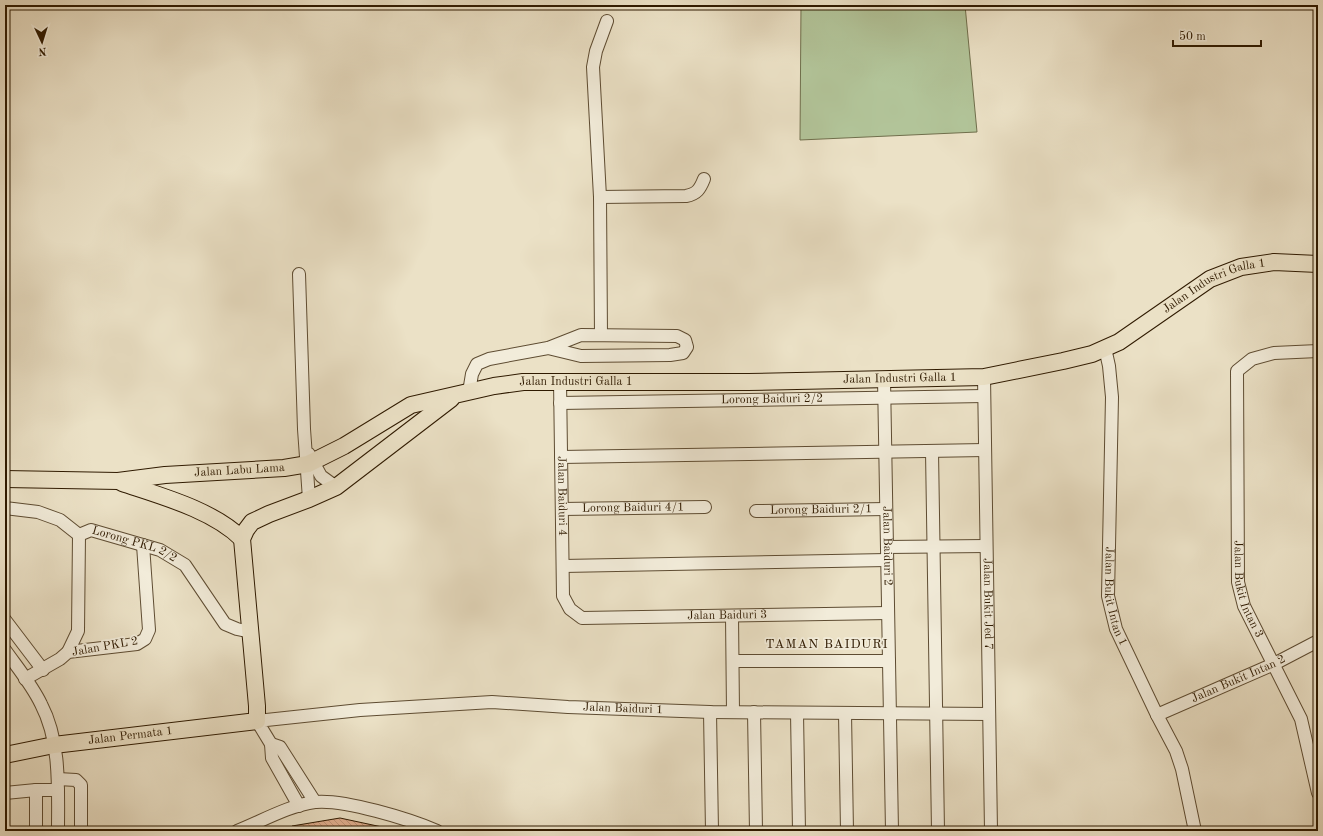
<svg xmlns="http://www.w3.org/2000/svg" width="1323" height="836" viewBox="0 0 1323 836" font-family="'Old Standard TT',serif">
  <defs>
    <pattern id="building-back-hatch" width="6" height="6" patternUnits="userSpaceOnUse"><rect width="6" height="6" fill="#dfae8e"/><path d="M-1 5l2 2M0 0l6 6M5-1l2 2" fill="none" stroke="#c09579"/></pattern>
  </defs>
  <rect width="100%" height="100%" fill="#ebe1c6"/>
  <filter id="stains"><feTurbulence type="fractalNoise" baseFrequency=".005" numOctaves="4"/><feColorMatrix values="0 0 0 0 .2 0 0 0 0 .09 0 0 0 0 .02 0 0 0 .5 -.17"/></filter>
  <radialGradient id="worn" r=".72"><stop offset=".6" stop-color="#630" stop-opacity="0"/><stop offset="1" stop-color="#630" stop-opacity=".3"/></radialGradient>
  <polygon fill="#b2c499" stroke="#706f4c" points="801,5 965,5 977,132 800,140"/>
  <polygon fill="url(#building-back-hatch)" stroke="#2f1a00" points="340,818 382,827 381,831 292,831 292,826"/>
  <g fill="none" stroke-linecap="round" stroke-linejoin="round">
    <defs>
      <g id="minor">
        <path d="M600 197 686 196C697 194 700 189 704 179"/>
        <polyline points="299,274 304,429 309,499"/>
        <polyline points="601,335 600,197 593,67 596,51 607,21"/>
        <path id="s1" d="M1105 348 1109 366 1112 397 1108 596 1116 629 1157 715 1176 751 1182 769 1195 831"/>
        <path id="s2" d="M1318 351 1274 353 1252 359 1237 371 1238 582 1244 606 1301 719 1318 793"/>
        <path id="s3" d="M984 377 991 831"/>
        <path id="s4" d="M884 379 892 831"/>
        <path id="s5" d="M560 381 563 596 570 609 582 618 888 613"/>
        <polyline points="469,392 472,374 477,364 489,359 548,348 581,335 677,336 685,340 687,347 683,353 670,355 581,356 548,348"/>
        <path id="s6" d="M560 403 984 396"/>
        <polyline points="932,451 938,831"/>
        <polyline points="309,454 321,476 336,487"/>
        <polyline points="561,457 985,450"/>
        <polyline points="5,508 38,512 60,520 79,535"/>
        <path id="s7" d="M562 509 705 507"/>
        <path id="s8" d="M756 511 886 509"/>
        <polyline points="887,547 986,546"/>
        <polyline points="563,566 887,560"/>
        <polyline points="732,616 733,712"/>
        <polyline points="5,620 43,670"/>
        <path d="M5 650C17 667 32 685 41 704 61 742 58 789 58 831"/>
        <path id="s9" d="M68 652 78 631 79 535 91 530 160 550 185 565 225 624 237 629 251 632"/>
        <polyline points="733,661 889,661"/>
        <polyline points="25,679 60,659 68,652 137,644 145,639 149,630 143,545"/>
        <polyline points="710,712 712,831"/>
        <polyline points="754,712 756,831"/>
        <polyline points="797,713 799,831"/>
        <polyline points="845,713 847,831"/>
        <path id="s10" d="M1157 715 1274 664 1318 641"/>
        <polyline points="271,744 280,747 315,802"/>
        <polyline points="58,779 76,780 81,785 81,831"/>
        <polyline points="5,793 36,790"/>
        <path id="s11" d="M299 806 272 758 271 744 257 721 360 710 492 702 568 707 710 712 989 714"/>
        <polyline points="36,831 36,790 58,790"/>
        <path d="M237 831C260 822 290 805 315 802 344 799 409 819 437 831"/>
      </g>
      <g id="major">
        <path id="s12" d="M5 479 118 481 165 475 284 468 308 464 344 446 411 405 494 386 523 382H748L984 377 1063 361 1092 354 1119 342 1210 279 1241 267 1274 262 1318 264"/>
        <path d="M122 483C161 496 213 510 242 539"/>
        <path id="s13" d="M5 755 54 745 257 721V706L242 539 246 530 252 522 269 514 309 499 336 487 451 399"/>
      </g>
    </defs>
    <use href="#minor" stroke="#5e4c32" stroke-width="14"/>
    <use href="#major" stroke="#2f1a00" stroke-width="18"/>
    <use href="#minor" stroke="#f2ecda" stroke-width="12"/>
    <use href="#major" stroke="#ebe1c6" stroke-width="16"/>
  </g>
  <g text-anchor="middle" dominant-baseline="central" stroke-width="3.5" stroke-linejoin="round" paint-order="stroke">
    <g font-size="12" fill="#2f1a00" stroke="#f2ecda">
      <text stroke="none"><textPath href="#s12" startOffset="1250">Jalan Industri Galla 1</textPath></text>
      <text stroke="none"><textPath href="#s12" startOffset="914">Jalan Industri Galla 1</textPath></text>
      <text stroke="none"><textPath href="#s12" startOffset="590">Jalan Industri Galla 1</textPath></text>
      <text stroke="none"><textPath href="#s6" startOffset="212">Lorong Baiduri 2/2</textPath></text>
      <text stroke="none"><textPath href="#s12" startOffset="235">Jalan Labu Lama</textPath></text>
      <text stroke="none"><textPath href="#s5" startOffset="115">Jalan Baiduri 4</textPath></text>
      <text stroke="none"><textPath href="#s7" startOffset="71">Lorong Baiduri 4/1</textPath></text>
      <text stroke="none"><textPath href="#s8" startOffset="65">Lorong Baiduri 2/1</textPath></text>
      <text stroke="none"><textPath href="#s4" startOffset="167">Jalan Baiduri 2</textPath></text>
      <text stroke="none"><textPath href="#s9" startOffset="178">Lorong PKL 2/2</textPath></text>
      <text stroke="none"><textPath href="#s2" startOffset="306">Jalan Bukit Intan 3</textPath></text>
      <text stroke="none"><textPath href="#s1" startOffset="250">Jalan Bukit Intan 1</textPath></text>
      <text stroke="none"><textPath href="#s3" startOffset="227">Jalan Bukit Jed 7</textPath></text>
      <text stroke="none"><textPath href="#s5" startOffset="390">Jalan Baiduri 3</textPath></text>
      <text transform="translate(105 647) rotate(-10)">Jalan PKL 2</text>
      <text stroke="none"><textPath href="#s10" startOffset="89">Jalan Bukit Intan 2</textPath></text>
      <text stroke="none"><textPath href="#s11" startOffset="463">Jalan Baiduri 1</textPath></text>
      <text stroke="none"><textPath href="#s13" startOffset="127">Jalan Permata 1</textPath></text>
    </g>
    <g font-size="13" letter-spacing="1" fill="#2f1a00" stroke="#f2ecda">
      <text x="827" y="644">TAMAN BAIDURI</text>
    </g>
  </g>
  <rect width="1323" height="836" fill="none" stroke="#ebe1c6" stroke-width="20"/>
  <rect x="6" y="6" width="1311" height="824" fill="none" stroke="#2f1a00" stroke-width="2"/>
  <rect x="10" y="10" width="1303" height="816" fill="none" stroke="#2f1a00"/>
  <g transform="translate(42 42) rotate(176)" stroke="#f2ecda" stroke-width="3" paint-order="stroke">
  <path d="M0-3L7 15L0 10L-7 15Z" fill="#2f1a00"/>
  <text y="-6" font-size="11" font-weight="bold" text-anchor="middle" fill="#2f1a00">N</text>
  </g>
  <path d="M1173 40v6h88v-6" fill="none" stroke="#2f1a00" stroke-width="2"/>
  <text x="1179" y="40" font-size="12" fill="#2f1a00" stroke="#f2ecda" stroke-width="3" paint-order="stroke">50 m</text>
  <rect width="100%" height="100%" filter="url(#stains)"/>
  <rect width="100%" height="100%" fill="url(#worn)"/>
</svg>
